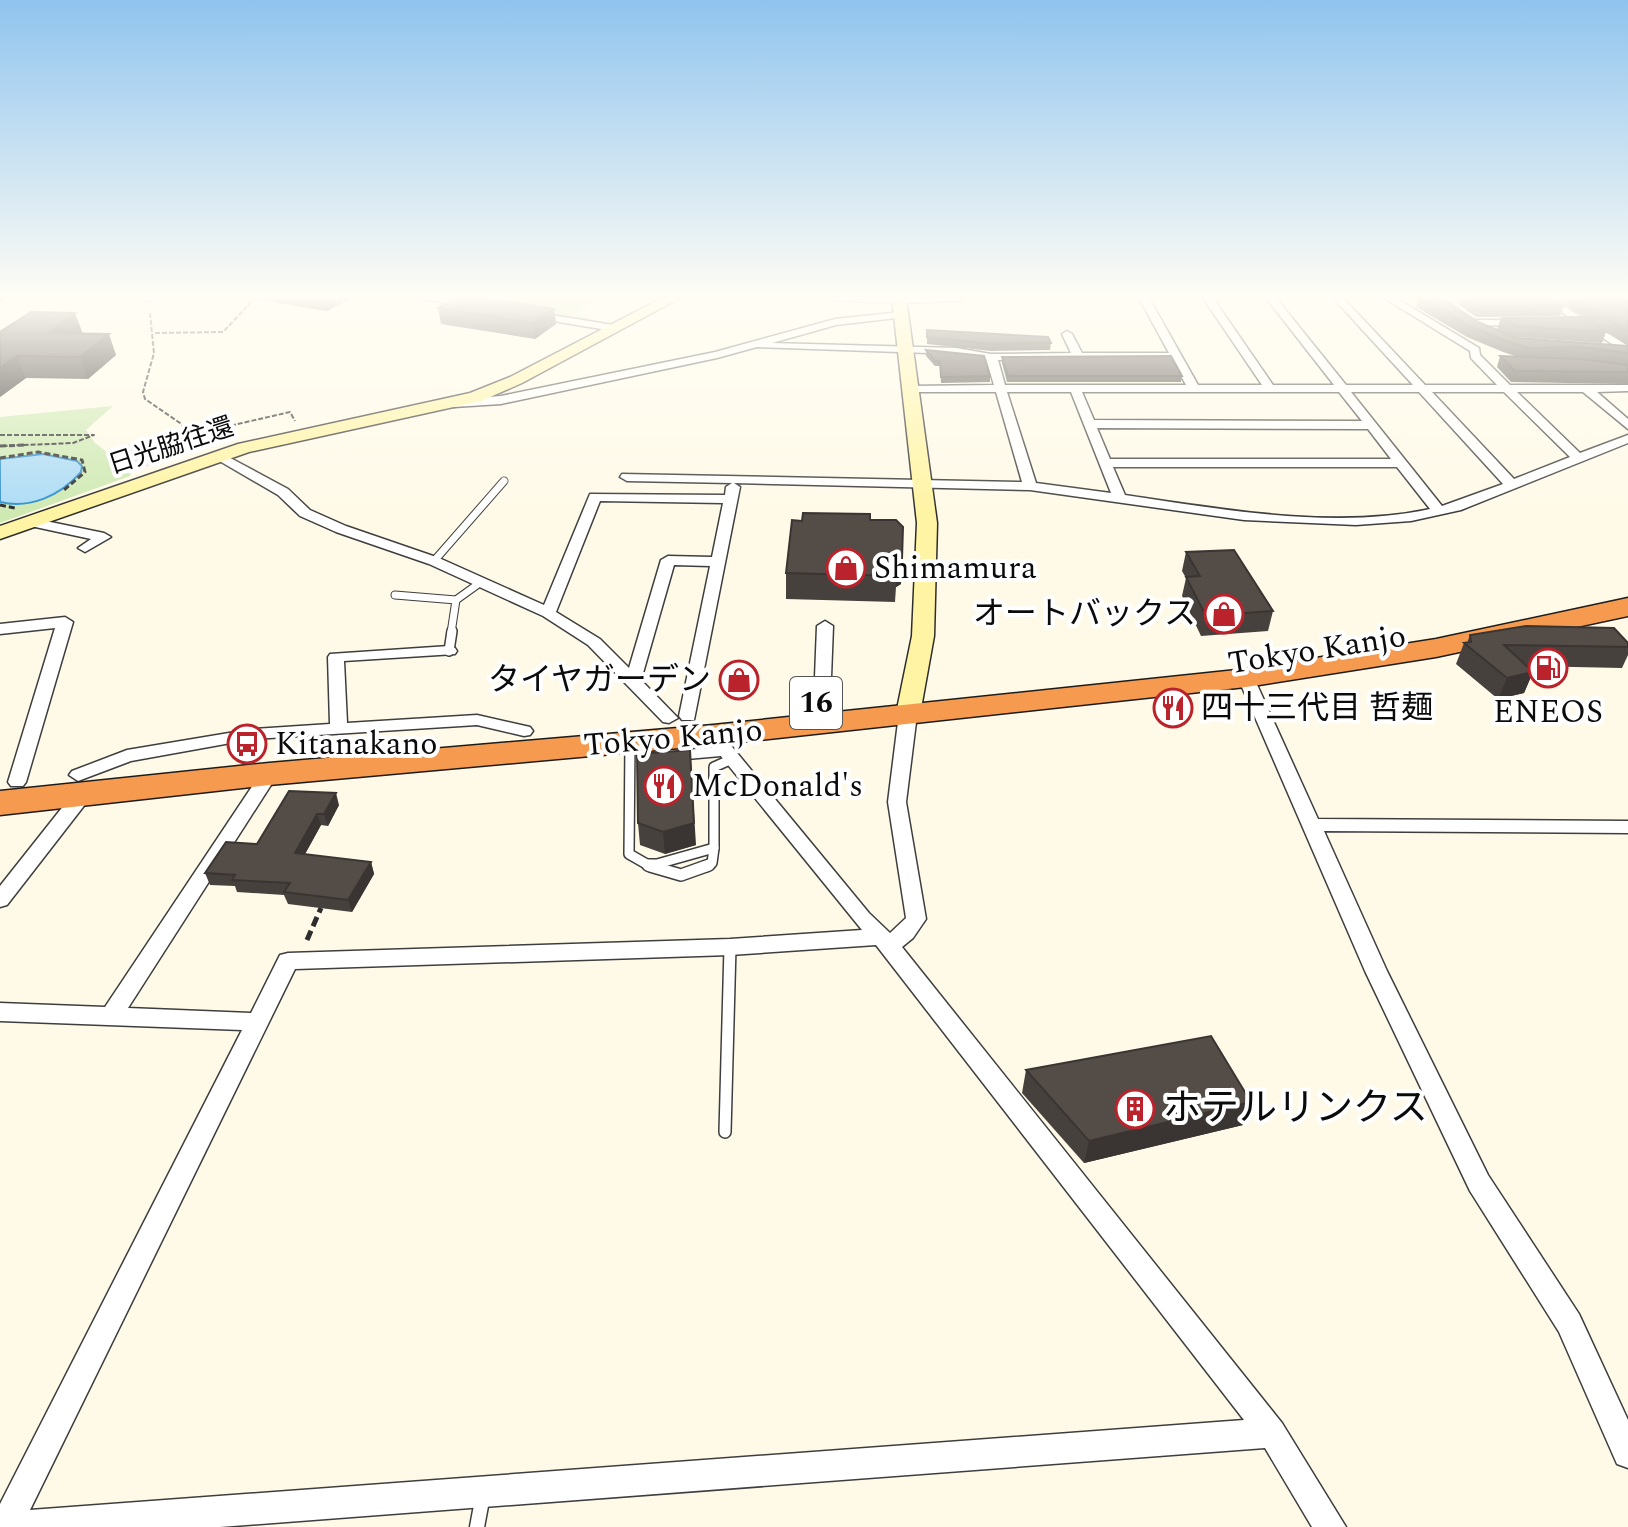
<svg xmlns="http://www.w3.org/2000/svg" width="1628" height="1527" viewBox="0 0 1628 1527" font-family="Spectral,'Noto Sans JP',serif">
  <rect width="100%" height="100%" fill="#fffae8"/>
  <polygon fill="#e9deea" points="176,430 198,450 135,470 108,451"/>
  <g fill="#cfe9b3">
    <polygon points="523,298 600,298 573,315 592,318 589,321 507,307"/>
    <polygon points="113,406 86,430 95,443 132,471 130,476 0,523 0,417"/>
  </g>
  <path fill="#addcf6" stroke="#3392ce" stroke-width="2" d="M43 454 77 461 82 466 81 472C60 496 30 509 0 502V459Z"/>
  <g fill="none" stroke-linecap="round" stroke-linejoin="round">
    <defs>
      <polyline id="lane-far4" points="837,298 899,300"/>
      <g id="lane-far3">
        <polyline points="434,561 504,481"/>
        <polyline points="395,595 456,600"/>
        <polyline points="451,633 456,600 481,582"/>
      </g>
      <g id="lane-far2">
        <polyline points="449,651 452,631"/>
        <polyline points="630,742 629,854 650,866 714,848 714,767 732,759"/>
        <polyline points="681,755 726,751"/>
        <polyline points="706,867 712,863 714,848"/>
      </g>
      <g id="lane-far1">
        <polyline points="648,865 655,865"/>
        <polyline points="650,866 681,875 709,865"/>
        <polyline points="725,1132 730,947"/>
      </g>
      <polyline id="lane" points="477,1527 483,1495"/>
      <g id="street">
        <polygon points="142,298 152,298 152,299 147,302"/>
        <polygon points="419,298 446,298 477,304 472,307"/>
        <polygon points="896,298 964,298 959,301 899,303 894,300"/>
        <path d="M1139 298H1149L1198 385H1262L1203 298H1213L1273 385H1334L1266 298H1276L1346 385H1413L1333 298H1343L1425 385H1497L1471 358 1470 351 1384 298H1396L1479 348 1480 355 1510 385H1628V391L1597 392 1628 419V429L1583 392H1517L1580 453 1628 435V443L1461 510 1411 521 1356 525 1244 520 1030 490 734 483 740 487 694 720H682L679 716 710 566 674 565 641 680 678 718 669 723 663 722 588 645 543 616 429 564 336 532 300 516 278 495 211 456 221 453 288 489 310 510 346 526 439 558 544 605 590 494 725 495 726 487 732 483 627 481 620 477 622 474 1022 482 996 392H911L905 389 911 386 994 385 986 359 956 354 757 347 717 358 501 404 454 407 450 406V400L501 396 715 352 835 319 901 312 905 313V317L836 325 772 343 956 348 991 354 1071 353 1062 334 1067 331 1072 334 1082 353H1169ZM1172 359 1186 385H1005L998 360ZM1007 392H1071L1111 493 1036 483ZM1082 392H1339L1362 421 1094 420ZM1351 392H1419L1503 484 1442 506ZM1432 392H1504L1570 457 1514 479ZM1097 428 1368 429 1391 459H1110ZM1113 467H1397L1430 509C1335 530 1220 509 1125 495ZM600 501 723 503 712 557 668 556 661 560 629 668 600 639 556 612Z"/>
        <polygon points="1417,298 1491,298 1486,301 1421,302"/>
        <polygon points="1539,298 1551,298 1628,346 1628,354"/>
        <polygon points="533,312 613,325 618,328 613,331 529,317 529,313"/>
        <polygon points="1473,320 1522,320 1527,323 1522,326 1469,325 1468,323"/>
        <polygon points="31,518 104,533 111,537 85,552 78,548 91,539 26,525 24,522"/>
        <polygon points="65,617 73,622 26,782 23,786 11,786 8,782 55,628 0,634 0,624"/>
        <polygon points="825,621 833,626 830,703 822,708 814,703 817,626"/>
        <polygon points="449,646 455,648 457,651 455,654 344,661 347,723 477,715 530,727 533,731 530,735 524,736 477,725 253,739 131,761 78,781 69,775 72,771 127,750 253,729 330,724 328,657 330,654"/>
        <polygon points="1246,673 1254,678 1318,819 1628,821 1628,833 1324,831 1387,971 1488,1175 1579,1314 1628,1420 1628,1468 1617,1464 1559,1332 1470,1191 1365,971 1238,678"/>
        <path d="M908 709 917 714 906 802 926 919 913 938 902 947 1282 1423 1346 1527H1312L1265 1448 220 1527H0V1504L242 1030 0 1021V1003L105 1007 263 770 269 768 278 774 128 1008 251 1013 280 955 288 953 730 939 862 930 707 739 704 735 713 730 719 731 869 913 890 933 906 918 888 802 899 714ZM876 945 1244 1420 30 1510 295 969 730 955Z"/>
        <polygon points="83,788 90,790 92,794 90,798 7,905 0,907 0,886 76,790"/>
      </g>
      <g id="secondary">
        <polygon points="662,298 680,298 522,383 481,401 249,452 0,539 0,526 238,444 470,393 510,377"/>
        <polygon points="892,298 906,298 937,523 934,636 920,714 908,721 896,714 912,636 917,523"/>
      </g>
      <polygon id="highway" points="1628,598 1628,616 1436,657 1246,687 713,745 269,785 0,815 0,791 269,763 713,725 1246,669 1436,639"/>
    </defs>
    <use href="#lane-far4" stroke="#3e3e3e" stroke-width="8"/>
    <use href="#lane-far3" stroke="#3e3e3e" stroke-width="9"/>
    <use href="#lane-far2" stroke="#3e3e3e" stroke-width="12"/>
    <use href="#lane-far1" stroke="#3e3e3e" stroke-width="14"/>
    <use href="#lane" stroke="#3e3e3e" stroke-width="17"/>
    <use href="#street" stroke="#3e3e3e" stroke-width="3"/>
    <use href="#secondary" stroke="#2d2d2d" stroke-width="3"/>
    <use href="#highway" stroke="#1c1c1c" stroke-width="3"/>
    <g stroke="#2d2d2d" stroke-width="2" stroke-dasharray="5 2" stroke-linecap="butt">
      <polyline points="0,301 4,298"/>
      <polyline points="150,313 154,353 143,392 145,399 180,423 198,444"/>
      <polyline points="155,333 223,332 255,298"/>
      <polyline points="0,435 94,435 73,443 0,446"/>
      <polyline points="190,435 290,412 295,421"/>
    </g>
    <g stroke="#2d2d2d" stroke-width="3" stroke-dasharray="6 3" stroke-linecap="butt">
      <polyline points="0,446 25,445"/>
      <polyline points="0,458 38,452 82,460 85,472 64,490"/>
      <polyline points="0,505 15,508"/>
    </g>
    <polyline stroke="#2d2d2d" stroke-width="5" stroke-dasharray="10 5" stroke-linecap="butt" points="307,940 321,908"/>
    <use href="#lane-far4" stroke="#fff" stroke-width="6"/>
    <use href="#lane-far3" stroke="#fff" stroke-width="7"/>
    <use href="#lane-far2" stroke="#fff" stroke-width="9"/>
    <use href="#lane-far1" stroke="#fff" stroke-width="11"/>
    <use href="#lane" stroke="#fff" stroke-width="14"/>
    <use href="#street" fill="#fff" fill-rule="evenodd"/>
    <use href="#secondary" fill="#fff4a3" fill-rule="evenodd"/>
    <use href="#highway" fill="#f69a4f" fill-rule="evenodd"/>
  </g>
  <g fill="#47413d">
    <polygon points="257,298 352,298 327,311 258,300"/>
    <polygon points="1418,298 1442,298 1478,322 1516,338 1628,346 1628,365 1577,358 1561,358 1628,365 1628,384 1511,382 1497,367 1500,356 1518,357 1503,352 1467,337 1416,307"/>
    <polygon points="1461,298 1553,298 1564,306 1560,316 1476,317 1459,305"/>
    <polygon points="1555,298 1628,298 1628,345"/>
    <polygon points="438,308 554,309 556,324 535,339 441,324"/>
    <polygon points="1501,318 1606,332 1602,343 1515,337 1497,329"/>
    <polygon points="927,330 1051,343 1050,350 991,351 927,344"/>
    <polygon points="0,332 82,333 116,355 88,379 26,378 0,397"/>
    <polygon points="926,350 990,376 990,382 941,383 940,366 935,366 926,356"/>
    <polygon points="1002,357 1182,376 1181,382 1007,382 1002,363"/>
    <polygon points="870,520 901,584 896,587 895,602 786,599 786,573"/>
    <polygon points="1186,552 1273,611 1268,631 1201,636 1182,596 1186,578 1182,571"/>
    <polygon points="1470,635 1628,643 1628,655 1622,668 1526,666 1533,672 1524,693 1498,699 1456,664 1464,643 1467,643"/>
    <polygon points="289,791 339,805 328,826 321,825 305,854 371,862 374,874 352,912 288,904 284,895 237,892 235,886 210,885 205,873 257,844"/>
    <polygon points="638,823 696,845 665,854 640,845"/>
    <polygon points="1026,1070 1251,1102 1243,1125 1084,1163 1022,1093"/>
  </g>
  <g fill="#3a3532">
    <polygon points="324,298 352,298 327,311"/>
    <polygon points="554,309 556,324 535,339 533,323"/>
    <polygon points="75,313 83,334 48,333"/>
    <polygon points="109,334 116,355 88,379 80,357"/>
    <polygon points="17,356 26,378 0,397 0,368"/>
    <polygon points="902,559 901,584 896,587 896,562"/>
    <polygon points="1533,672 1524,693 1498,699 1507,678"/>
    <polygon points="690,750 696,845 665,854 663,832"/>
    <polygon points="336,793 339,805 328,826 324,814"/>
    <polygon points="317,814 321,825 299,865 295,853"/>
    <polygon points="371,862 374,874 352,912 348,900"/>
    <polygon points="1251,1102 1243,1125 1084,1163 1089,1141"/>
  </g>
  <g fill="#534c47" stroke="#3a3532" stroke-width="2">
    <polygon points="456,298 488,298 554,309 533,323 438,308"/>
    <polygon points="1421,298 1442,298 1478,322 1516,338 1628,346 1628,353 1582,347 1528,348 1507,341 1470,326"/>
    <polygon points="1467,298 1553,298 1564,306 1479,307"/>
    <polygon points="1575,298 1623,298 1628,301 1628,332"/>
    <polygon points="31,312 75,313 48,333 109,334 80,357 17,356 0,368 0,332"/>
    <polygon points="1583,317 1606,332 1518,326 1501,318"/>
    <polygon points="927,330 1048,337 1051,343 992,344 927,337"/>
    <polygon points="926,350 984,356 990,376 941,377 940,361 935,361"/>
    <polygon points="1171,356 1182,376 1008,376 1002,357"/>
    <polygon points="1500,356 1581,359 1628,365 1628,372 1515,371"/>
    <polygon points="803,513 870,514 870,520 896,520 903,527 902,559 896,562 897,576 786,573 792,520 802,521"/>
    <polygon points="1234,550 1273,611 1206,616 1186,577 1200,576 1186,552"/>
    <polygon points="1526,626 1614,628 1628,643 1628,647 1504,645 1533,672 1507,678 1464,643 1471,642 1470,635"/>
    <polygon points="690,750 694,823 663,832 638,823 637,754"/>
    <polygon points="289,791 336,793 324,814 317,814 295,853 371,862 348,900 284,892 290,883 232,880 235,875 205,873 226,842 257,844"/>
    <polygon points="1211,1036 1251,1102 1089,1141 1026,1070"/>
  </g>
  <linearGradient id="sky" x2="0" y2="1"><stop stop-color="#90c4ee"/><stop offset="0.58" stop-color="#fffdf5"/><stop offset="1" stop-color="#fffdf5" stop-opacity="0"/></linearGradient>
  <rect width="1628" height="512" fill="url(#sky)"/>
  <defs>
    <symbol id="shop-ring" viewBox="-11 -11 22 22"><circle r="9.5" fill="#fff" stroke="#bb232c" stroke-width="1.5"/><path d="M-5-2.5h2.3a2.7 3.5 0 0 1 5.4 0H5L5.5 6h-11ZM-1.5-2.5h3a1.5 2.3 0 0 0-3 0Z" fill="#bb232c"/></symbol>
    <symbol id="fuel-ring" viewBox="-11 -11 22 22"><circle r="9.5" fill="#fff" stroke="#bb232c" stroke-width="1.5"/><path d="M-5.5-6h7V0h2V4h1.3V-2.5L3-4.5l.8-.8L6-3V5H2.5V1h-1V6h-7ZM-4.2-4.7v3.2H.2V-4.7Z" fill="#bb232c"/></symbol>
    <symbol id="restaurant-ring" viewBox="-11 -11 22 22"><circle r="9.5" fill="#fff" stroke="#bb232c" stroke-width="1.5"/><path d="M-5-6h1v4h1v-4h1v4h1v-4h1v5L-1.5 .5V6h-2V.5L-5-1ZM5-6V6H3V1.5H1.5Q1.5-4 5-6Z" fill="#bb232c"/></symbol>
    <symbol id="bus-ring" viewBox="-11 -11 22 22"><circle r="9.5" fill="#fff" stroke="#bb232c" stroke-width="1.5"/><path d="M-5-6H5V4H4V6H2V4H-2V6H-4V4H-5ZM-3.5-4V0h7V-4ZM-3.5 1.2v1.5H-2V1.2ZM2 1.2v1.5H3.5V1.2Z" fill="#bb232c"/></symbol>
    <symbol id="building-ring" viewBox="-11 -11 22 22"><circle r="9.5" fill="#fff" stroke="#bb232c" stroke-width="1.5"/><path d="M-4-6H4V6H1V3H-1V6H-4ZM-2.5-4.3h1.7v1.8h-1.7ZM.8-4.3h1.7v1.8H.8ZM-2.5-1h1.7V.8h-1.7ZM.8-1h1.7V.8H.8Z" fill="#bb232c"/></symbol>
  </defs>
  <g fill-rule="evenodd">
    <use href="#shop-ring" x="824" y="546" width="44" height="44"/>
    <use href="#shop-ring" x="1202" y="592" width="44" height="44"/>
    <use href="#fuel-ring" x="1526" y="646" width="44" height="44"/>
    <use href="#shop-ring" x="717" y="658" width="44" height="44"/>
    <use href="#restaurant-ring" x="1151" y="686" width="44" height="44"/>
    <use href="#bus-ring" x="225" y="722" width="44" height="44"/>
    <use href="#restaurant-ring" x="642" y="764" width="44" height="44"/>
    <use href="#building-ring" x="1113" y="1087" width="44" height="44"/>
  </g>
  <g text-anchor="middle" dominant-baseline="central" stroke-width="8" stroke-linejoin="round" paint-order="stroke">
    <g font-size="26" fill="#0b0b0b" stroke="#fff">
      <text transform="translate(171 446) rotate(-18)">日光脇往還</text>
    </g>
    <rect fill="#fff" stroke="#545454" stroke-width="2" x="790" y="677" width="52" height="52" rx="6"/>
    <g font-size="30" font-weight="bold" fill="#0b0b0b">
      <text x="816" y="703">16</text>
    </g>
    <g font-size="32" fill="#0b0b0b" stroke="#fff" text-anchor="start">
      <text x="874" y="568">Shimamura</text>
      <text x="1196" y="614" text-anchor="end">オートバックス</text>
      <text x="711" y="680" text-anchor="end">タイヤガーデン</text>
      <text x="1201" y="708">四十三代目 哲麺</text>
      <text x="1548" y="712" text-anchor="middle">ENEOS</text>
      <text x="275" y="744">Kitanakano</text>
      <text x="692" y="786">McDonald's</text>
    </g>
    <g font-size="32" fill="#0b0b0b" stroke="#fff">
      <text transform="translate(1317 650) rotate(-9)">Tokyo Kanjo</text>
      <text transform="translate(673 738) rotate(-5)">Tokyo Kanjo</text>
    </g>
    <g font-size="38" fill="#0b0b0b" stroke="#fff" text-anchor="start">
      <text x="1163" y="1109">ホテルリンクス</text>
    </g>
  </g>
</svg>
